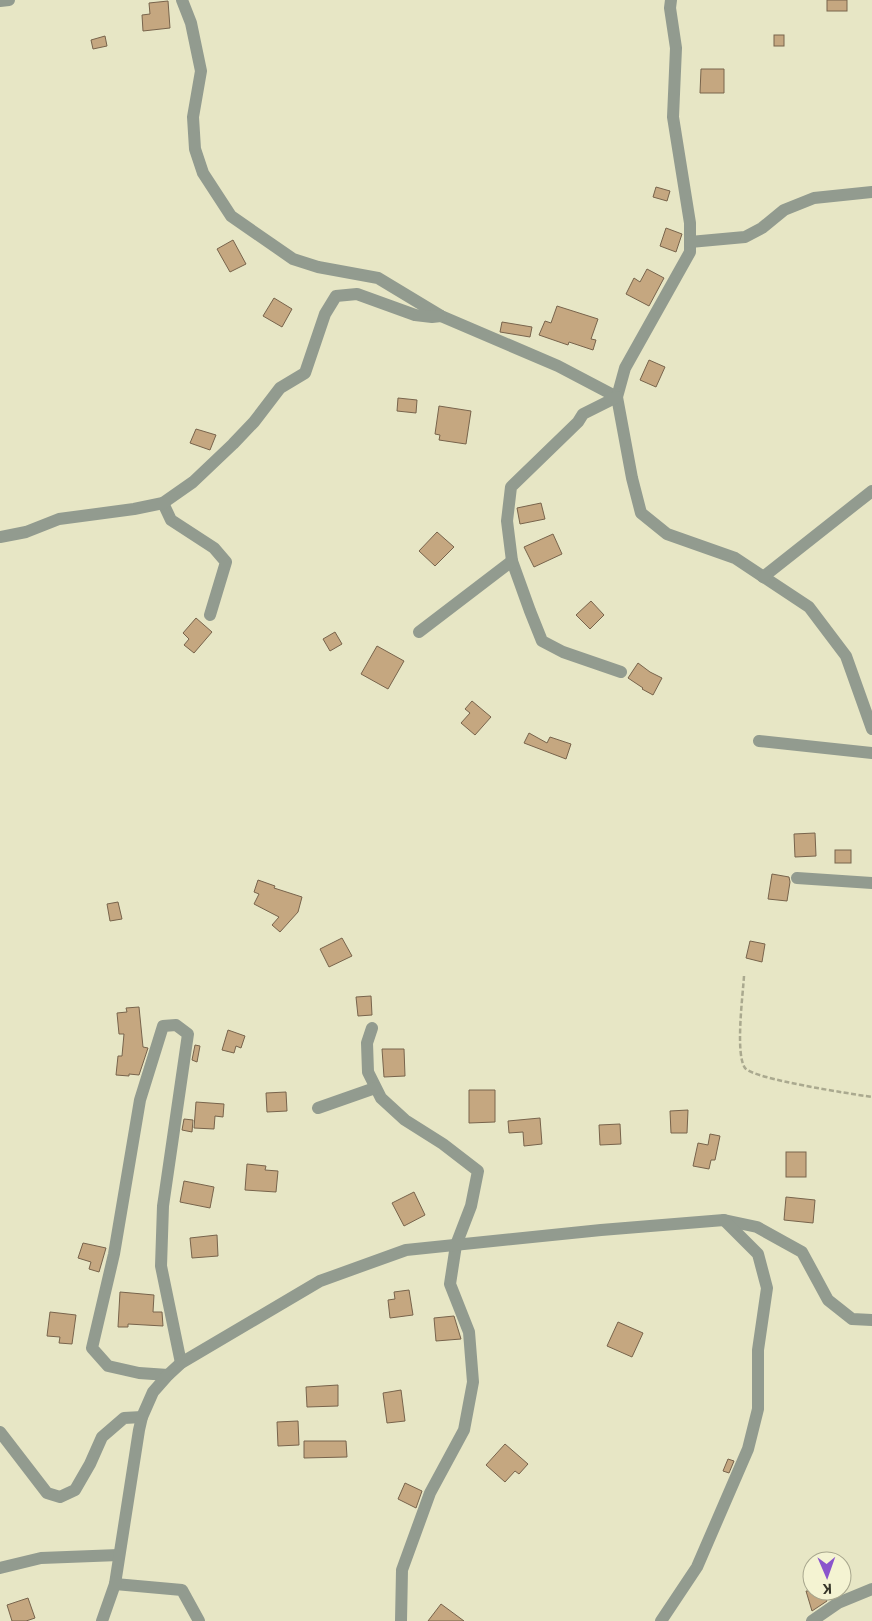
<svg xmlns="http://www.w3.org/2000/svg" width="872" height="1621" viewBox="0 0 872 1621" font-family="'Noto Sans',sans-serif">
  <rect width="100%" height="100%" fill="#e7e6c5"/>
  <g fill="#c5a780" stroke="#78644c">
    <rect x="827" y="0" width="20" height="11"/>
    <polygon points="168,1 170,28 143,31 142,15 150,14 149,3"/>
    <rect x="774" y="35" width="10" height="11"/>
    <polygon points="105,36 107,46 93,49 91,40"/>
    <polygon points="701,69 724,69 724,93 700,93"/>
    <polygon points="656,187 670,191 667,201 653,197"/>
    <polygon points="666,228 682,234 676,252 660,246"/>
    <polygon points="233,240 246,264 230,272 217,249"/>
    <polygon points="647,269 664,278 649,306 626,294 634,278 640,282"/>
    <polygon points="274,298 292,309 282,327 263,316"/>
    <polygon points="557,306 598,319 591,339 596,340 593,350 569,342 568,345 539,335 545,321 551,323"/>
    <polygon points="502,322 532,327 530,337 500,332"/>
    <polygon points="649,360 665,367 656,387 640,380"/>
    <polygon points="398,398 417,400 416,413 397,411"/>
    <polygon points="439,406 471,411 466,444 439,440 440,435 435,434"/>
    <polygon points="196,429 216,435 210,450 190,443"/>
    <polygon points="541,503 545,519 520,524 517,508"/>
    <polygon points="437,532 454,547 435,566 419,551"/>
    <polygon points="553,534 562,554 534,567 524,547"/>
    <polygon points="591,601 604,615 590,629 576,615"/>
    <polygon points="196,618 212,632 194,653 184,645 189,639 183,633"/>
    <polygon points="335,632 342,644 330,651 323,639"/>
    <polygon points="377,646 404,661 388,689 361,674"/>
    <polygon points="638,663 650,672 662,678 653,695 642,689 643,688 628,678"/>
    <polygon points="472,701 491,717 475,735 461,723 470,713 465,709"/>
    <polygon points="529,733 547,743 550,737 571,744 566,759 524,743"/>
    <polygon points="815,833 816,856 795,857 794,834"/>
    <rect x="835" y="850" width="16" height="13"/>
    <polygon points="772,874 789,877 790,882 787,901 768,899"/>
    <polygon points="258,880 275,886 274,888 302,897 298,912 280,932 272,925 279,917 254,904 259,894 254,892"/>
    <polygon points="118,902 122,919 110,921 107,904"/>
    <polygon points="342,938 352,956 329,967 320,949"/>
    <polygon points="750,941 765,944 762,962 746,958"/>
    <polygon points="371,996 372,1015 358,1016 356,997"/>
    <polygon points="139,1007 143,1047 148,1048 139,1075 129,1074 129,1076 116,1075 118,1056 122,1056 124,1034 119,1034 117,1013 127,1012 126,1008"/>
    <polygon points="228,1030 245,1036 241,1048 236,1046 234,1053 222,1050"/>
    <polygon points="195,1045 200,1046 197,1062 192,1060"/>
    <polygon points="382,1049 404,1049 405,1076 384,1077"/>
    <polygon points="469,1090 495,1090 495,1122 469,1123"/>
    <polygon points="286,1092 287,1111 267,1112 266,1093"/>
    <polygon points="196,1102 224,1104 223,1117 215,1116 214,1129 194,1128"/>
    <polygon points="688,1110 687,1133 671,1133 670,1111"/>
    <polygon points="540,1118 542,1144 524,1146 523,1132 509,1133 508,1121"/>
    <polygon points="184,1119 193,1120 192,1132 182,1130"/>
    <polygon points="620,1124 621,1144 600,1145 599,1125"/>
    <polygon points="710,1134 720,1136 715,1160 711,1160 709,1169 693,1166 698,1143 708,1145"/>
    <rect x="786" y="1152" width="20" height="25"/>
    <polygon points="247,1164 266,1166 265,1170 278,1171 276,1192 245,1190"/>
    <polygon points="184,1181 214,1187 210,1208 180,1202"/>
    <polygon points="414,1192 425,1215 404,1226 392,1203"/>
    <polygon points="786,1197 815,1200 813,1223 784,1220"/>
    <polygon points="217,1235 218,1256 192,1258 190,1238"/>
    <polygon points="83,1243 106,1248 99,1272 89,1269 91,1262 78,1258"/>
    <polygon points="409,1290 413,1315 390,1318 388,1300 395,1299 394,1292"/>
    <polygon points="120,1292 154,1295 153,1312 162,1312 163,1326 128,1324 128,1327 118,1327"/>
    <polygon points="50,1312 76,1315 72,1344 59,1343 60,1337 47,1336"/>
    <polygon points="454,1316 461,1339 436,1341 434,1318"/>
    <polygon points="618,1322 643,1333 632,1357 607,1346"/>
    <polygon points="338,1385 338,1406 307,1407 306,1387"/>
    <polygon points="401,1390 405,1421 387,1423 383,1393"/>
    <polygon points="298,1421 299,1445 278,1446 277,1422"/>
    <polygon points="304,1441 346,1441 347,1457 304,1458"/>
    <polygon points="505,1444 528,1464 519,1474 515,1471 505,1482 486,1465"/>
    <polygon points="728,1459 734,1461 729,1473 723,1471"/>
    <polygon points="405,1483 422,1491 416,1508 398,1499"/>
    <polygon points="806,1591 844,1591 845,1592 826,1599 827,1601 812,1611"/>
    <polygon points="28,1598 35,1618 26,1621 12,1621 7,1605"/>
    <polygon points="441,1604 464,1621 428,1621"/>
  </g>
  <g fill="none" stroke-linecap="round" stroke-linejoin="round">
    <path stroke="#aaa98f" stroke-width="2.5" stroke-dasharray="5 2.5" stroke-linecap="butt" d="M744 976C743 994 735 1054 745 1068 753 1079 852 1094 872 1097"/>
    <g stroke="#929b8f" stroke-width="12">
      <polyline points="182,0 191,23 201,71 193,117 195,149 203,173 231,216 293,259 318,267 378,278 441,316 558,366 617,397"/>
      <polyline points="671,0 670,8 676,48 673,117 690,223 690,252 625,368 617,397 632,478 641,513 667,534 735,558 809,607 846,656 872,729"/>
      <polyline points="0,1 9,0"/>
      <polyline points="690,242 745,237 762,228 784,210 814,198 872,192"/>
      <polyline points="617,397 583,414 578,422 511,487 507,521 512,561 530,611 542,641 563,652 621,672"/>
      <polyline points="163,503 171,520 214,548 226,562 210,615"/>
      <polyline points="0,537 26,532 59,519 134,509 163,503 193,482 233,444 254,422 280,388 305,373 325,314 336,296 357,294 415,315 432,317 441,316"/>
      <polyline points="763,577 872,491"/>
      <polyline points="419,632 512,561"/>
      <polyline points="759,741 872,753"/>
      <polyline points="797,878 872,883"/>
      <polyline points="372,1028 367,1043 368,1072 381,1098 405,1120 443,1144 478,1171 471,1206 456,1245 450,1284 469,1332 473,1382 464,1430 430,1493 402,1570 401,1621"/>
      <polyline points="318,1108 375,1088"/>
      <polyline points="168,1375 139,1373 108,1366 92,1348 114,1254 140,1100 163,1026 176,1025 188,1034 163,1206 161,1266 181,1363"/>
      <polyline points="0,1432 47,1493 60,1497 75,1490 90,1464 102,1437 124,1418 142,1417"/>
      <polyline points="0,1568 41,1558 119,1555"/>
      <polyline points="115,1584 182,1590 199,1621"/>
      <polyline points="102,1621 115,1584 139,1430 142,1417 153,1392 168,1375 181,1363 320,1281 406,1250 601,1230 724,1220 757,1227 802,1252 828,1300 852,1319 872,1320"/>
      <polyline points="661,1621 697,1567 748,1449 758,1409 758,1350 767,1288 758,1254 724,1220"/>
      <polyline points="812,1621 838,1603 872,1589"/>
    </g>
  </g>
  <g transform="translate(827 1576) rotate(178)"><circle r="24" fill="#f4f3d2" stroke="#a8a78e"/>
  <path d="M0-4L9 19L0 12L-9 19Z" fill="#8a54cc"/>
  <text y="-8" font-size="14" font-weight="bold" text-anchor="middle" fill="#363528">K</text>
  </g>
</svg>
